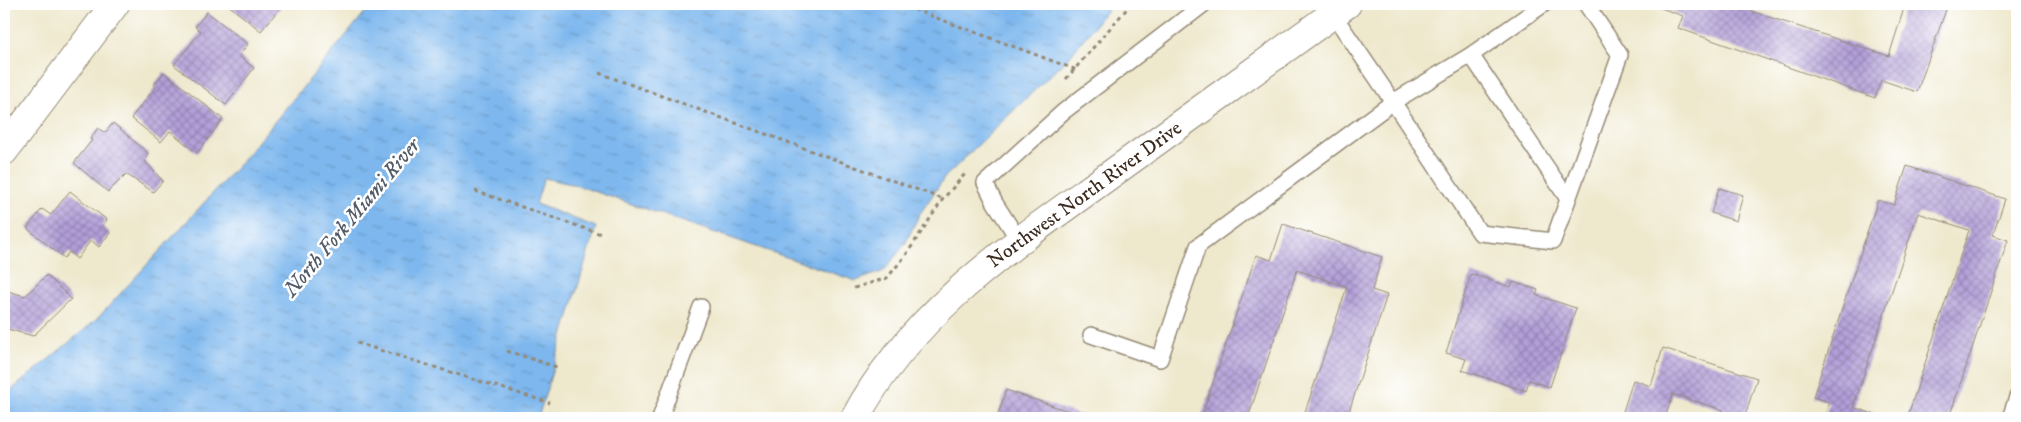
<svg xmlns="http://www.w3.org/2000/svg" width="2021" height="422" viewBox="0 0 2021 422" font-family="'IM FELL DW Pica',serif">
  <defs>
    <pattern id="water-ripples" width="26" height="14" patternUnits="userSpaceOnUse" patternTransform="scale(1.25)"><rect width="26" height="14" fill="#7db7ee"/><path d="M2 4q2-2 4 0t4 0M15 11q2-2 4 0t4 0" fill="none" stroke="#6895c0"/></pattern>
    <pattern id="building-cross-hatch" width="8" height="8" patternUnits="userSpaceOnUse" patternTransform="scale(1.25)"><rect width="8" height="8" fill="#b29fd9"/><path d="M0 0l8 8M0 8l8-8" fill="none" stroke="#9282af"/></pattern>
  </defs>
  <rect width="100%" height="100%" fill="#fff"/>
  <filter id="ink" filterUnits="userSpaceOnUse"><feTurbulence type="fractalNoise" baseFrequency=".02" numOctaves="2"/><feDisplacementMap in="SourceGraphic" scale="10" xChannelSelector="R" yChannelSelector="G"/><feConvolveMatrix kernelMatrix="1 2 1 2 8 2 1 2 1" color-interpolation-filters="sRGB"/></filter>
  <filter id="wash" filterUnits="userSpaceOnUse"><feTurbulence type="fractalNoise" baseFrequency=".0096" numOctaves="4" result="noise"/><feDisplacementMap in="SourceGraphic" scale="20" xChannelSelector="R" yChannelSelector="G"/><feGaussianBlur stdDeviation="1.12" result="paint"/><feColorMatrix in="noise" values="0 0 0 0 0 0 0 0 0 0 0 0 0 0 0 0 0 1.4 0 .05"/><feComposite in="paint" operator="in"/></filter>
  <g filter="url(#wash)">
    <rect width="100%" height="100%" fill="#eee8cc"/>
    <polygon fill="url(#water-ripples)" stroke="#5c7086" points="372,4 1112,4 1069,57 945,177 919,215 905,244 884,271 856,281 576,185 544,178 536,204 596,227 538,418 4,418 4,396 96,320 236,168"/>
    <g id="blocks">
      <g fill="url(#building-cross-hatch)">
        <polygon points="227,4 277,4 281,7 261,31"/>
        <polygon points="1650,4 1729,4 1889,56 1905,5 1902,4 1948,4 1917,92 1881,80 1875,98 1678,28 1683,16"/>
        <polygon points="207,12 248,44 239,56 254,68 226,105 174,65 201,31 195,27"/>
        <polygon points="164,72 223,119 197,153 170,131 161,142 131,118 156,87 154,85"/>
        <polygon points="113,123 148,153 145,161 163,181 153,192 126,174 108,192 74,163 92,140 90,139 98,128 105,133"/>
        <polygon points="1907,166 2005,199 1993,235 2008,240 1949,418 1907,418 1969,230 1918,213 1853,407 1885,418 1824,418 1829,402 1813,397 1878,200 1894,205"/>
        <polygon points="1719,188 1743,195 1736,221 1711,213"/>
        <polygon points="70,191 107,220 102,226 110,233 99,247 91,240 77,259 69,252 64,258 27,228 42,209 51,215"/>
        <polygon points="1283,224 1382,257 1372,290 1387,295 1347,418 1303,418 1347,287 1297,270 1248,418 1201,418 1256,255 1271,260"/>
        <polygon points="1471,274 1511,287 1513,282 1538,290 1536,295 1576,308 1550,387 1529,380 1526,391 1462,370 1466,359 1446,353"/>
        <polygon points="47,275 71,299 33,336 4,328 4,290 25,296"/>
        <polygon points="1663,348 1757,378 1745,416 1752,418 1720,418 1723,410 1673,394 1665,418 1621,418 1633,380 1651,386"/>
        <polygon points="1006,390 1089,418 997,418"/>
      </g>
    </g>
  </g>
  <g filter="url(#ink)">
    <use href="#blocks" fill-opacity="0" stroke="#948975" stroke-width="1"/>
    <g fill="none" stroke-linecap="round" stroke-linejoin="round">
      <defs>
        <g id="service">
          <polyline points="1544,4 1471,55 1393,102 1480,233 1553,241 1620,55 1586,4"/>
          <polyline points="1471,55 1568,199"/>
          <polyline points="1020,242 995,203 985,183 1063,112 1204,4"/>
          <polyline points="1091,335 1160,359 1198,246 1393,102 1333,14"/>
          <polyline points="660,418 701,307"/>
          <polyline points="2010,418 2017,397"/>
        </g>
        <polyline id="minor" points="4,151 115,4"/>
        <path id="tertiary" d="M855 418C911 313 1013 245 1107 177 1187 119 1267 62 1347 4"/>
      </defs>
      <use href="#service" stroke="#948975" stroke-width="18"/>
      <use href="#minor" stroke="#948975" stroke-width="30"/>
      <use href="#tertiary" stroke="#948975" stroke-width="30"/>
      <g stroke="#948975" stroke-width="3" stroke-dasharray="4 4" stroke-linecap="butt">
        <polyline points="899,4 1077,70"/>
        <polyline points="599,73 943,199"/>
        <polyline points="1066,79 1131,4"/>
        <polyline points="475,191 601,234"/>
        <polyline points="854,288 887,278 906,255 943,199 965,174"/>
        <polyline points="357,343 550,403"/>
        <polyline points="507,351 560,368"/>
      </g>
      <use href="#service" stroke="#fff" stroke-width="15"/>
      <use href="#minor" stroke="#fff" stroke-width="28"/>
      <use href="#tertiary" stroke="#fff" stroke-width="28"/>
    </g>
  </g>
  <g text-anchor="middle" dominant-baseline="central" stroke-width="5" stroke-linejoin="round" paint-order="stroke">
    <g font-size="20" fill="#3b2a1e" stroke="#fff">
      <text transform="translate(1085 195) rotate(-36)">Northwest North River Drive</text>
    </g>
    <g font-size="21" font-style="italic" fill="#525b67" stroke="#fff">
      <text transform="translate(352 218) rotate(-50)">North Fork Miami River</text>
    </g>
  </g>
  <rect width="2021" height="422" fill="none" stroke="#fff" stroke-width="20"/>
</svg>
